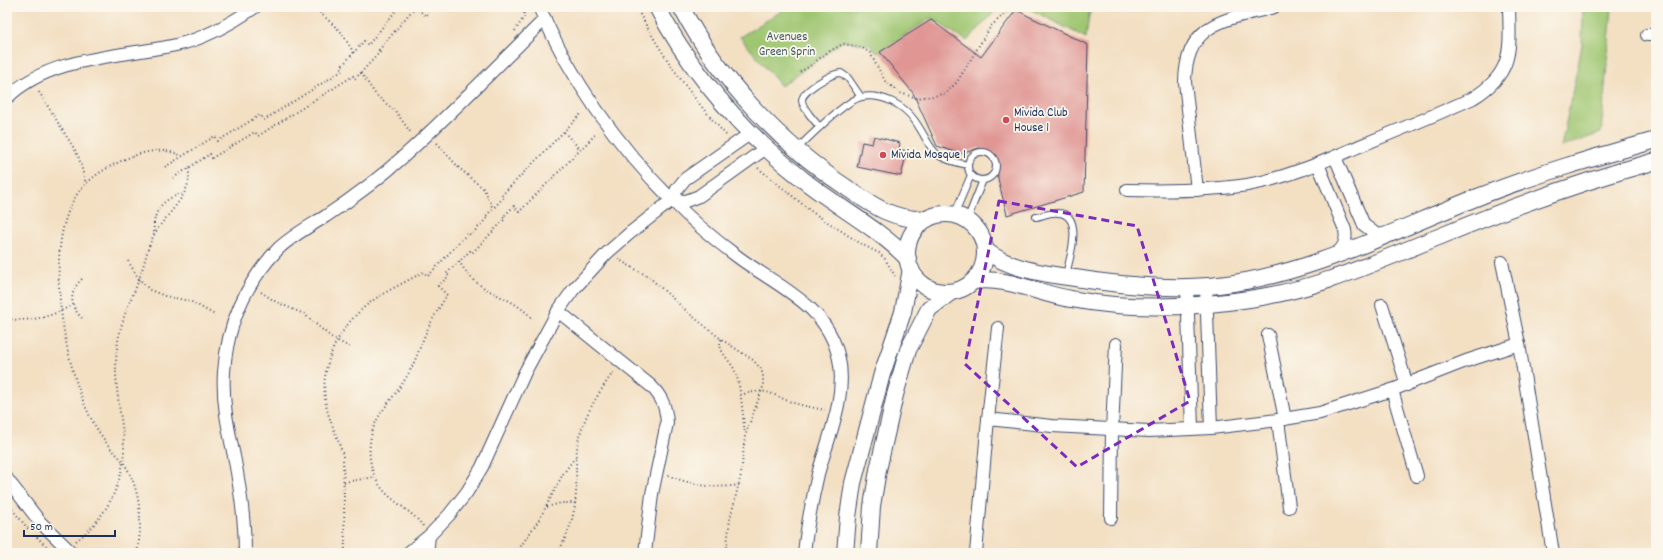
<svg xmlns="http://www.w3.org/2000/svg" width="1663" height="560" viewBox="0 0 1663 560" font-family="Dekko,sans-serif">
  <rect width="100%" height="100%" fill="#fbf7ec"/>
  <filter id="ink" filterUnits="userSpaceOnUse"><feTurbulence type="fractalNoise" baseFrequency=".025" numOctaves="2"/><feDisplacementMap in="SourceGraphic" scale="8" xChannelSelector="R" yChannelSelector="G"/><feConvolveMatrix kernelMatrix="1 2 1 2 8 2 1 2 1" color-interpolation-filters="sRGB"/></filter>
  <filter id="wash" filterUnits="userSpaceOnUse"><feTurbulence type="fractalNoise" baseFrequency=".012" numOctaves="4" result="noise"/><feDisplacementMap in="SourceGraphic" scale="16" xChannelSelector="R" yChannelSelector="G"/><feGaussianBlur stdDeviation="0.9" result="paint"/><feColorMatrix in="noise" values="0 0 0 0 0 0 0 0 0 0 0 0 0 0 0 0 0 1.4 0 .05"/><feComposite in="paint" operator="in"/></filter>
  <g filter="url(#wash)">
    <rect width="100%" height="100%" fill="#f3dfc2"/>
    <g fill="#9fc671" stroke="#5d7a68">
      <polygon points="788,7 999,7 967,41 931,18 877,53 870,45 843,41 781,86 740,37"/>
      <polygon points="1026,7 1093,7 1089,15 1086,38"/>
      <polygon points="1583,7 1612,7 1601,133 1561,147 1582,45"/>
    </g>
    <g id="blocks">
      <g fill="#e09794">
        <polygon points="1016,10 1088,45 1084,192 1007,215 998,179 997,155 979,148 961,154 937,146 913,93 880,52 931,20 981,57"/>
        <polygon points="874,136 900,143 899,149 907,151 901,176 857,167 862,142 872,144"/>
      </g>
    </g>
  </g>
  <g filter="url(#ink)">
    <use href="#blocks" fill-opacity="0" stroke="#3b496d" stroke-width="1"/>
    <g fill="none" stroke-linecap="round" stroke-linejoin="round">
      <defs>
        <g id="lane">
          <path d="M820 127C815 122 803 108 802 101 801 91 832 73 841 73L848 78 861 97"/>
          <path d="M797 149C810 136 845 101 861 97 882 93 904 105 915 121 935 150 927 157 968 165"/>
          <circle cx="982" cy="166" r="14"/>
          <polyline points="954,215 971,175"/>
          <path d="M1036 217C1042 216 1051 212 1058 213 1085 214 1069 260 1066 275"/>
          <polyline points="967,220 983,180"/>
        </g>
        <g id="street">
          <path d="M539 7C571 79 616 144 672 200 692 221 715 240 738 257 778 287 828 305 839 359 847 396 828 438 818 474 812 500 807 526 804 553"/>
          <polyline points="1647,35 1656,35"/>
          <path d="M7 98C49 56 121 57 176 45 204 39 232 23 255 7"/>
          <polyline points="1335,157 1364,225 1376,234 1388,235"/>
          <path d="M1318 164 1345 230C1347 242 1344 247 1335 255"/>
          <path d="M1127 190C1167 191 1207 191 1247 185 1287 178 1325 161 1362 145 1399 130 1436 115 1473 98 1514 73 1510 49 1509 7"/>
          <path d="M1197 190 1185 82C1186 21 1226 20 1274 7"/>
          <polyline points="672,200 686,201 699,196 766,148"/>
          <polyline points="1502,262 1519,344 1553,553"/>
          <polyline points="1206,285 1211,428"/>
          <polyline points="1187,286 1192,429"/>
          <polyline points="1382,305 1407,385"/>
          <path d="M558 311 651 386C662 397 666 407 667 423L652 494 645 553"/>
          <polyline points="1268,335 1285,419"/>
          <polyline points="1392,390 1417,476"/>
          <polyline points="988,419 1052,426 1149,431 1211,428 1278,420 1320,413 1392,390 1466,361 1519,344"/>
          <polyline points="1278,420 1289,507"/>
          <polyline points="7,479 40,522 72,553"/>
          <polyline points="1111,518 1112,430 1116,344"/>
          <path d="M245 553C245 520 240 487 234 456 228 428 222 401 224 372 227 325 246 282 279 248 293 235 310 226 326 216 353 198 380 178 404 156 453 112 498 65 545 19"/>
          <polyline points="408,553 429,536 449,515 467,492 482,467 525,372 558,311 573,290 607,253 630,233 672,200 677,189 685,179 751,133"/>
          <polyline points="427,553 429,536"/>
          <polyline points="976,553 988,419 998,328"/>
        </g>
        <g id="secondary">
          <path d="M657 7C693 76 745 134 806 182 839 208 878 228 908 259"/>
          <path d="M681 7C720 80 781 145 850 190 875 207 896 221 927 219"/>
          <circle cx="946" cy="253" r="39"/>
          <path d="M985 250C1008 269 1046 274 1075 278 1119 285 1174 290 1219 285 1310 275 1394 230 1478 197 1536 174 1596 157 1656 140"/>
          <path d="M974 281C1006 276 1039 294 1071 299 1129 310 1191 308 1249 299 1320 289 1375 262 1441 236 1511 207 1583 181 1656 161"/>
          <polyline points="845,553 848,517 853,483 882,374 903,312 911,269"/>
          <polyline points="869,553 872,506 878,470 895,395 908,350 929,309 951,292"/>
        </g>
      </defs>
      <use href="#lane" stroke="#3b496d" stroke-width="8"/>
      <use href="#street" stroke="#3b496d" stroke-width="14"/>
      <use href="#secondary" stroke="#3b496d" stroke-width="18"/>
      <g stroke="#3b496d" stroke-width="2" stroke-dasharray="1 3" stroke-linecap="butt">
        <polyline points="314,7 341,32 354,53"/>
        <path d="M636 7C661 54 691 97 727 136"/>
        <polyline points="515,31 524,17 524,7"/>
        <polyline points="7,62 10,74"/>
        <polyline points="800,72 810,66 828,52 843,44 861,47 870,53 885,81 900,93 917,98 934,96 946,93 957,82 991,26 1012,7"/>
        <polyline points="361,73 376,95 396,112 411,133"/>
        <polyline points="39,92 75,150 79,158 86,184"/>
        <polyline points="564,132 580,149"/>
        <polyline points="437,143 459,168 484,189 493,209"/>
        <polyline points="165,167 215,136 218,141 260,115 264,120 337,74 343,70 341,67 364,41 368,45 399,7"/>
        <polyline points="758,168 812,212 863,245 879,253 885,259 895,276"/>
        <polyline points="173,178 210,154 212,158 255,132 258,136 353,76 355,79 381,51 379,50 415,7 426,16 434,7"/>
        <path d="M154 232C152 212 163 198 182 194"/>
        <polyline points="618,259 649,277 691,315 721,339 753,360 761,369 763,375 763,387 745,436 741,475 730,519 726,553"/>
        <polyline points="128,261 139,279 150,290 165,296 190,301 215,315"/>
        <path d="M459 261C479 297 506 291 532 318"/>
        <path d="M82 279C69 291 69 306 82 318"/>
        <polyline points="261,292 276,302 304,314 331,337 351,348"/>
        <path d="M7 319C32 322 51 317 72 305"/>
        <path d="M721 339C717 351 729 359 734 369 742 388 742 413 745 433"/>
        <path d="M740 395C770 387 768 394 794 403 804 406 815 408 825 410"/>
        <path d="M668 475C691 485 713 489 739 485"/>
        <polyline points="344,482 375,477"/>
        <polyline points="7,503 29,530"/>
        <polyline points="547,507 561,503 576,503"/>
        <path d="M423 526C409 507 385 500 375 477 369 464 368 447 372 432 378 411 396 396 407 376 415 363 419 349 425 335 431 321 439 308 447 295L438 286 449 276 446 274 470 251 472 253 505 219 503 217 514 206 519 212 595 135"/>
        <polyline points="37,537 52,552"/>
        <path d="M76 541C104 520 123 486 124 450 124 435 121 420 119 405 115 378 114 350 122 324 126 308 134 294 139 279 145 263 147 247 155 233 166 214 195 192 188 168"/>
        <path d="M137 553C143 523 141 488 123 462 120 457 115 453 111 449 102 437 93 424 87 410 63 358 42 243 78 193 87 181 98 173 111 166 132 155 159 144 182 156"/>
        <path d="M345 553 343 456C338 436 327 418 325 398 320 358 345 318 378 297 392 288 408 281 423 272L428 276 468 233 471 235 487 218 486 216 504 197 502 195 581 114"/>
        <polyline points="516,553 539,520 563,474 576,456"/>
        <path d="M558 553C566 538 573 521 575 504 578 483 574 463 578 442 584 415 598 394 614 371"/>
      </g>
      <use href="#lane" stroke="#fff" stroke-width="6"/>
      <use href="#street" stroke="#fff" stroke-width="12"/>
      <use href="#secondary" stroke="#fff" stroke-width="16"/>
    </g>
  </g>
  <path fill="none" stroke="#7b2cbf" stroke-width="3" stroke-dasharray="8 5" stroke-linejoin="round" d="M999 201 1137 226 1190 401 1077 467 965 364Z"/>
  <g fill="#d1495b" stroke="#fbf7ec" stroke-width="1.5">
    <circle cx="1006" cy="120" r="4"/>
    <circle cx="883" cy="155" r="4"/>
  </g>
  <g text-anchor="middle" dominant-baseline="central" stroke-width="3.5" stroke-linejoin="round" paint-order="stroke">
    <g font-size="13" fill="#435c64" stroke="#fbf7ec">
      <text x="787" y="37">Avenues<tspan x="787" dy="15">Green Sprin</tspan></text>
    </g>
    <g font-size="13" fill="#1b2f5e" stroke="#fbf7ec" text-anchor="start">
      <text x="1014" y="113">Mivida Club<tspan x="1014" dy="15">House 1</tspan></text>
      <text x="891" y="155">Mivida Mosque 1</text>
    </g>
  </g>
  <rect width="1663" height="560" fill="none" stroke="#fbf7ec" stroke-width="24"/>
  <path d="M24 530v6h91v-6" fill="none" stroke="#1b2f5e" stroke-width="2"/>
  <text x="30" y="530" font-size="12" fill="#1b2f5e" stroke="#fbf7ec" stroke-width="3" paint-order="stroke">50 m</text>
</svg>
